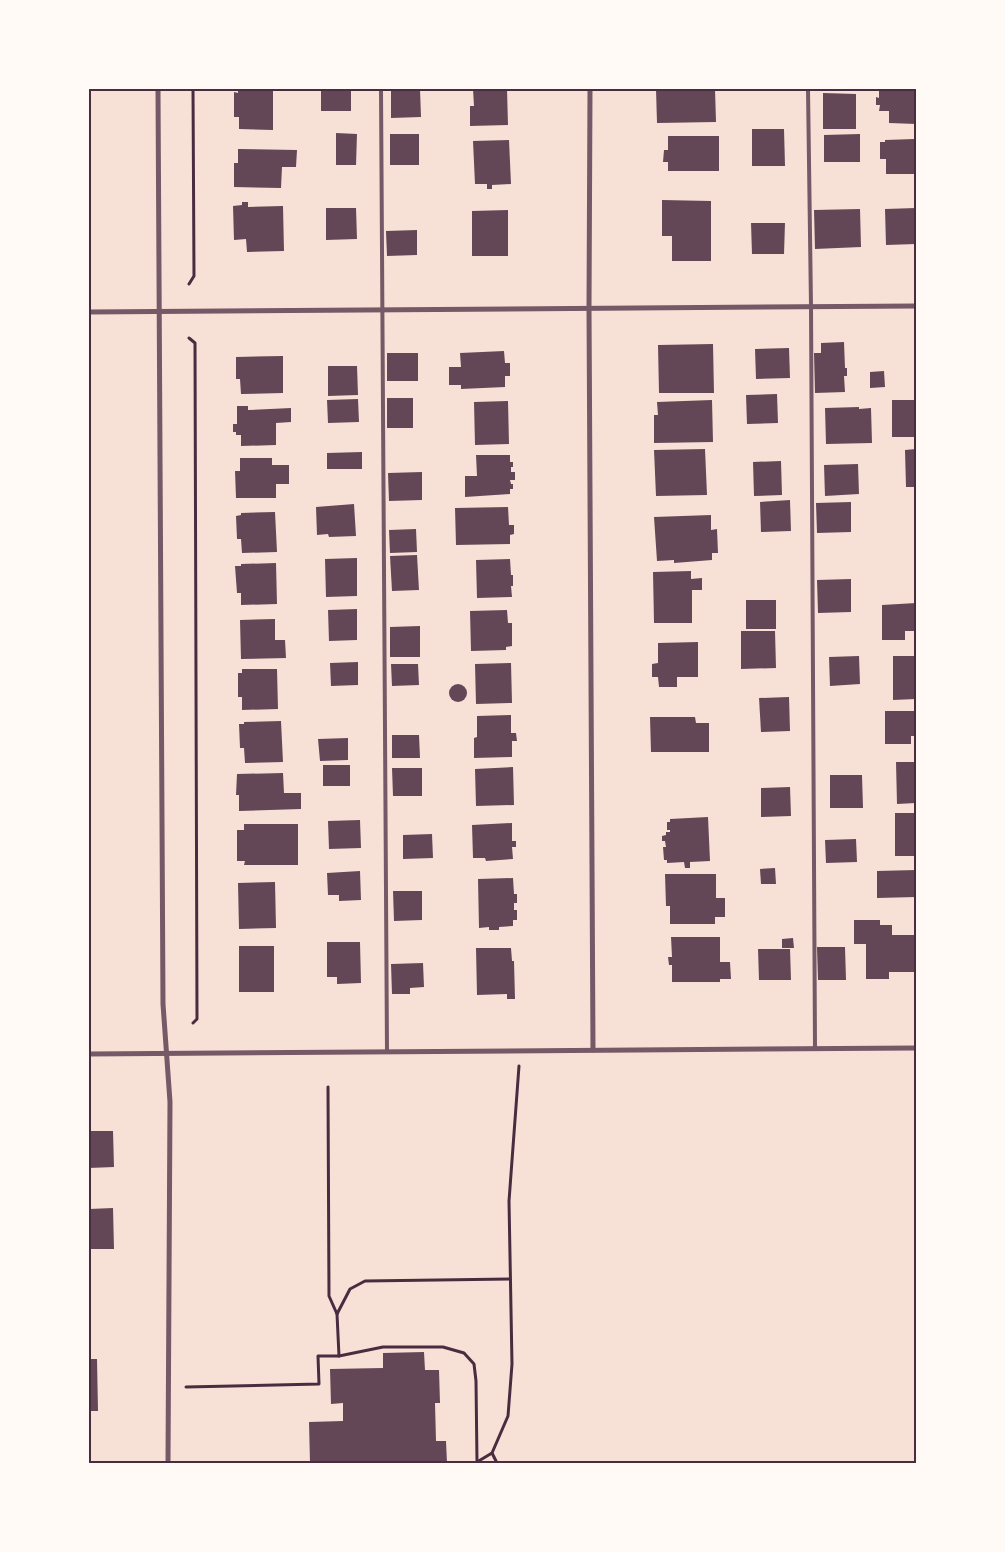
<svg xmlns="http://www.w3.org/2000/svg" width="1005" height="1552" viewBox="0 0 1005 1552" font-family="Barlow,sans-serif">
  <rect width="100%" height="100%" fill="#f7e1d7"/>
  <g fill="#644757">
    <rect x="321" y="89" width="30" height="22"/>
    <polygon points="391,89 420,89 421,117 391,118"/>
    <polygon points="473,89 507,89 508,125 470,126 470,106 474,106"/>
    <polygon points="656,89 715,89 716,122 657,123"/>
    <polygon points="879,89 916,89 916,124 889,123 889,111 879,111 880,105 876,105 876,97 879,98"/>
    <polygon points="238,90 273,90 273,130 239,129 239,117 234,117 234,92 238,93"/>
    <polygon points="823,93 856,94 856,129 823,129"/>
    <polygon points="752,129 784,129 785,166 752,166"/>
    <polygon points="336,133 357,134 356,165 336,165"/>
    <rect x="390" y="134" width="29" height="31"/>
    <polygon points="860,134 860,162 824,162 824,135"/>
    <polygon points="668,136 719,136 719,171 668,171 668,162 663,162 664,150 668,150"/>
    <polygon points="914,136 916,136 916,174 886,174 886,159 880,159 880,142 885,142 885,140 914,139"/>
    <polygon points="509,140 511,184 492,185 492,189 487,189 487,184 475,184 473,141"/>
    <polygon points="238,149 297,150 296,167 282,167 281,188 234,187 234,163 238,163"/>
    <polygon points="662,200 711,201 711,261 672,261 672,236 662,236"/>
    <polygon points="242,202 248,202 248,207 283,206 284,251 247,252 246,239 234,240 233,206 242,205"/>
    <polygon points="326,208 356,208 357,239 326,240"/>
    <polygon points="916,208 916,244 886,245 885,209"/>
    <polygon points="860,209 861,247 815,249 814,210"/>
    <polygon points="508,210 508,256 472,256 472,211"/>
    <polygon points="751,223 785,223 784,254 752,254"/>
    <polygon points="417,230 417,255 387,256 386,231"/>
    <polygon points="844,342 845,368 847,368 847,376 844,376 845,392 815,393 814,353 821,353 821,343"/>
    <polygon points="713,344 714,393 659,393 658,345"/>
    <polygon points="789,348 790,378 756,379 755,349"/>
    <polygon points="504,351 505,363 510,363 510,376 505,376 505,387 461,389 461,385 449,385 449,367 461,367 460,353"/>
    <rect x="387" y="353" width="31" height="28"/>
    <polygon points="283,356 283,393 241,394 240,379 236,379 236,357"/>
    <polygon points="328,366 357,366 358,395 328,396"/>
    <polygon points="884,371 885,387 870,388 870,372"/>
    <polygon points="777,394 778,423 747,424 746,395"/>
    <rect x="387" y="398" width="26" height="30"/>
    <polygon points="358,399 359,422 328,423 327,400"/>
    <polygon points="712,400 713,442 654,443 654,415 658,415 657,402"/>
    <rect x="892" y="400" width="24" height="37"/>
    <polygon points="508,401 509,444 475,445 474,402"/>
    <polygon points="237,406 248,406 248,410 291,408 291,422 276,423 276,445 241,446 241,435 236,435 236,432 233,432 233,424 237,424"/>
    <polygon points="859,407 859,409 871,408 872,443 826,444 825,408"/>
    <polygon points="705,449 707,495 656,496 654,450"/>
    <polygon points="916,449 916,487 906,487 905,450"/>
    <polygon points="362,452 362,469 327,469 327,453"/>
    <polygon points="476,455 510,455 510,462 513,462 513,467 511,467 511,472 515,472 515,480 510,480 511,484 513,484 513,489 510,489 510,494 465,497 465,476 477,476"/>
    <polygon points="240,458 272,458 272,465 289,465 289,484 276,484 276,498 236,498 235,471 240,471"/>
    <polygon points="781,461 782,495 754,496 753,462"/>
    <polygon points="858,464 859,494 825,496 824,465"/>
    <polygon points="422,472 422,500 389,501 388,473"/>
    <polygon points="790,500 791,531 761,532 760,502"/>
    <polygon points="851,502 851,532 817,533 816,503"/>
    <polygon points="354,504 356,536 329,537 328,534 317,535 316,507"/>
    <polygon points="508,507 509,525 514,525 514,534 510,535 510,544 456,545 455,508"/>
    <polygon points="275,512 277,552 242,553 241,539 237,539 236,516 241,515 241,513"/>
    <polygon points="711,515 711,530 717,529 718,553 712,553 712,560 674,563 674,560 657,561 654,517"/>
    <polygon points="416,529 417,552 390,553 389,530"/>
    <polygon points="417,555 419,590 392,591 390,556"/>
    <polygon points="357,558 357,596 326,597 325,559"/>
    <polygon points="510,559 511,575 513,575 513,586 511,586 512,597 477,598 476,560"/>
    <polygon points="276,563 277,604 241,605 241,593 237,593 235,566 241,566 241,564"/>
    <polygon points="691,571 691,579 702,578 702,590 692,590 692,623 654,623 653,572"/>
    <polygon points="851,579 851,612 818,613 817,580"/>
    <rect x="746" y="600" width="30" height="29"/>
    <polygon points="916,603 916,631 905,631 905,640 882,640 882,605"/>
    <polygon points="357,609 357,640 329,641 328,610"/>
    <polygon points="507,610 508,623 512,623 512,646 506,647 506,650 471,651 470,611"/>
    <polygon points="275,619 275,640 285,640 286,658 241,659 240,620"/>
    <polygon points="420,626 420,657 390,657 390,627"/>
    <polygon points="741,631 775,631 776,668 741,669"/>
    <polygon points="698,642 698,677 677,677 677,687 659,687 658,677 652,677 652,664 658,663 658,643"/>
    <polygon points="859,656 860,684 830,686 829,657"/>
    <polygon points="893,656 916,656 916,699 893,700"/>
    <polygon points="358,662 358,685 331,686 330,663"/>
    <polygon points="511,663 512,703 476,704 475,664"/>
    <polygon points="391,664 418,664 419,685 392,686"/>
    <polygon points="242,669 277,669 278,709 242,710 242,697 238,697 238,673 242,673"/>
    <circle cx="458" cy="693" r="9"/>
    <polygon points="789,697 790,731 761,732 759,698"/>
    <polygon points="885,711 916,711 916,736 911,736 911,744 885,744"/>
    <polygon points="511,715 511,733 516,733 517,741 512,741 512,757 474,758 474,738 477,737 477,716"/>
    <polygon points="650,717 695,717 696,723 709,723 709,752 651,752"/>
    <polygon points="281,721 283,762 245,763 244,748 240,748 239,724 244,724 244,722"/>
    <polygon points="392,735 419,735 420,758 392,758"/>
    <polygon points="348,738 348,760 320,761 318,739"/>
    <polygon points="896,762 916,762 916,803 897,804"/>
    <rect x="323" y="765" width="27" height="21"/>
    <polygon points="513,767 514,805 476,806 475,769"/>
    <polygon points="392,768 422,768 422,796 393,796"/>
    <polygon points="283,773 284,793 301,793 301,809 239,811 239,795 236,795 237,774"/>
    <polygon points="830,775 862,775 863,808 830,808"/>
    <polygon points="790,787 791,816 761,817 761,788"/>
    <rect x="895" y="813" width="21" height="43"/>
    <polygon points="708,817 710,861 690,862 690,868 685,868 684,862 667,863 667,860 664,860 663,847 666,847 665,841 662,841 662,836 666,835 666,832 670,832 670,830 667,830 667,822 670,822 670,819"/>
    <polygon points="360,820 361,848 329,849 328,821"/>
    <polygon points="512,823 512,841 516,841 516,847 512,847 513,859 486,861 485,858 473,858 472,825"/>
    <polygon points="244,824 298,824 298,865 244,865 245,861 237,861 237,830 244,830"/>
    <polygon points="432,834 433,858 403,859 403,835"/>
    <polygon points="856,839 857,862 826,863 825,840"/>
    <polygon points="775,868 776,884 761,884 760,869"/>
    <polygon points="916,870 916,897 877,898 877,871"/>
    <polygon points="360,871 361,900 339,901 339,895 328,895 327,873"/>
    <polygon points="665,874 716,874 716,898 725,898 725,917 715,917 715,924 670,924 670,906 666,906"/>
    <polygon points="513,878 514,894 517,894 517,903 514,903 514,910 517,910 517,920 513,920 513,926 499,927 499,930 489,930 489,927 479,928 478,879"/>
    <polygon points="275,882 276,928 239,929 238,883"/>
    <polygon points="393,891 422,891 422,920 394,921"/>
    <polygon points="854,920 880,920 880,925 892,925 892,935 916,935 916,972 889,972 889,979 866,979 866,944 854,944"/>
    <polygon points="671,937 720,937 720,962 730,962 731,979 720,979 720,982 672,982 672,965 669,965 668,957 672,957"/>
    <polygon points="793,938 794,948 782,948 782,939"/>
    <polygon points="327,942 360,942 361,983 337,984 337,977 327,977"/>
    <rect x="239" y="946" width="35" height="46"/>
    <polygon points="817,947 845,947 846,980 818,980"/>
    <polygon points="476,948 511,948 512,961 514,961 515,999 507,999 507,994 477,995"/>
    <polygon points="758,949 790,949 791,980 759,980"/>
    <polygon points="423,963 424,987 410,988 410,994 392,994 391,964"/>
    <polygon points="89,1131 113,1131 114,1167 89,1168"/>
    <polygon points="113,1208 114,1249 89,1249 89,1209"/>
    <polygon points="424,1352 425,1370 439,1370 440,1403 435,1403 436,1441 446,1441 447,1463 310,1463 309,1422 343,1421 343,1403 331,1404 330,1369 383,1368 383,1353"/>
    <polygon points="89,1359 97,1359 98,1411 89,1411"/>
  </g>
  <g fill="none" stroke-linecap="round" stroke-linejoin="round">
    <g stroke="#4a2c40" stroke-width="3">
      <polyline points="189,284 194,276 193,89"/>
      <polyline points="189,338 195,343 197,1019 193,1023"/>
      <polyline points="328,1087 329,1296 337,1314"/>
      <polyline points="339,1356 383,1347 443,1347 464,1353 474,1364 476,1381 477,1462"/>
      <polyline points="186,1387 319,1384 318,1356 339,1356 337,1314 350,1289 365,1281 510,1279"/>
      <polyline points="492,1453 497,1463"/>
      <polyline points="477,1462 492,1453 508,1416 512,1364 509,1201 519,1066"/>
    </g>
    <g stroke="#755966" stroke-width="4">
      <polyline points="381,89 387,1052"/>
      <polyline points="808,89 811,306 815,1049"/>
    </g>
    <g stroke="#755966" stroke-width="5">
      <polyline points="158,89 163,1004 170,1102 168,1463"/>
      <polyline points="590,89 589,308 593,1050"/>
      <polyline points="89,312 916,306"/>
      <polyline points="89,1054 916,1048"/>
    </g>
  </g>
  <rect width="1005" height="1552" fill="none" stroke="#fffaf5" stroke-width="180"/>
  <rect x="90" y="90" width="825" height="1372" fill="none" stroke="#4a2c40" stroke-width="2"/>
</svg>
